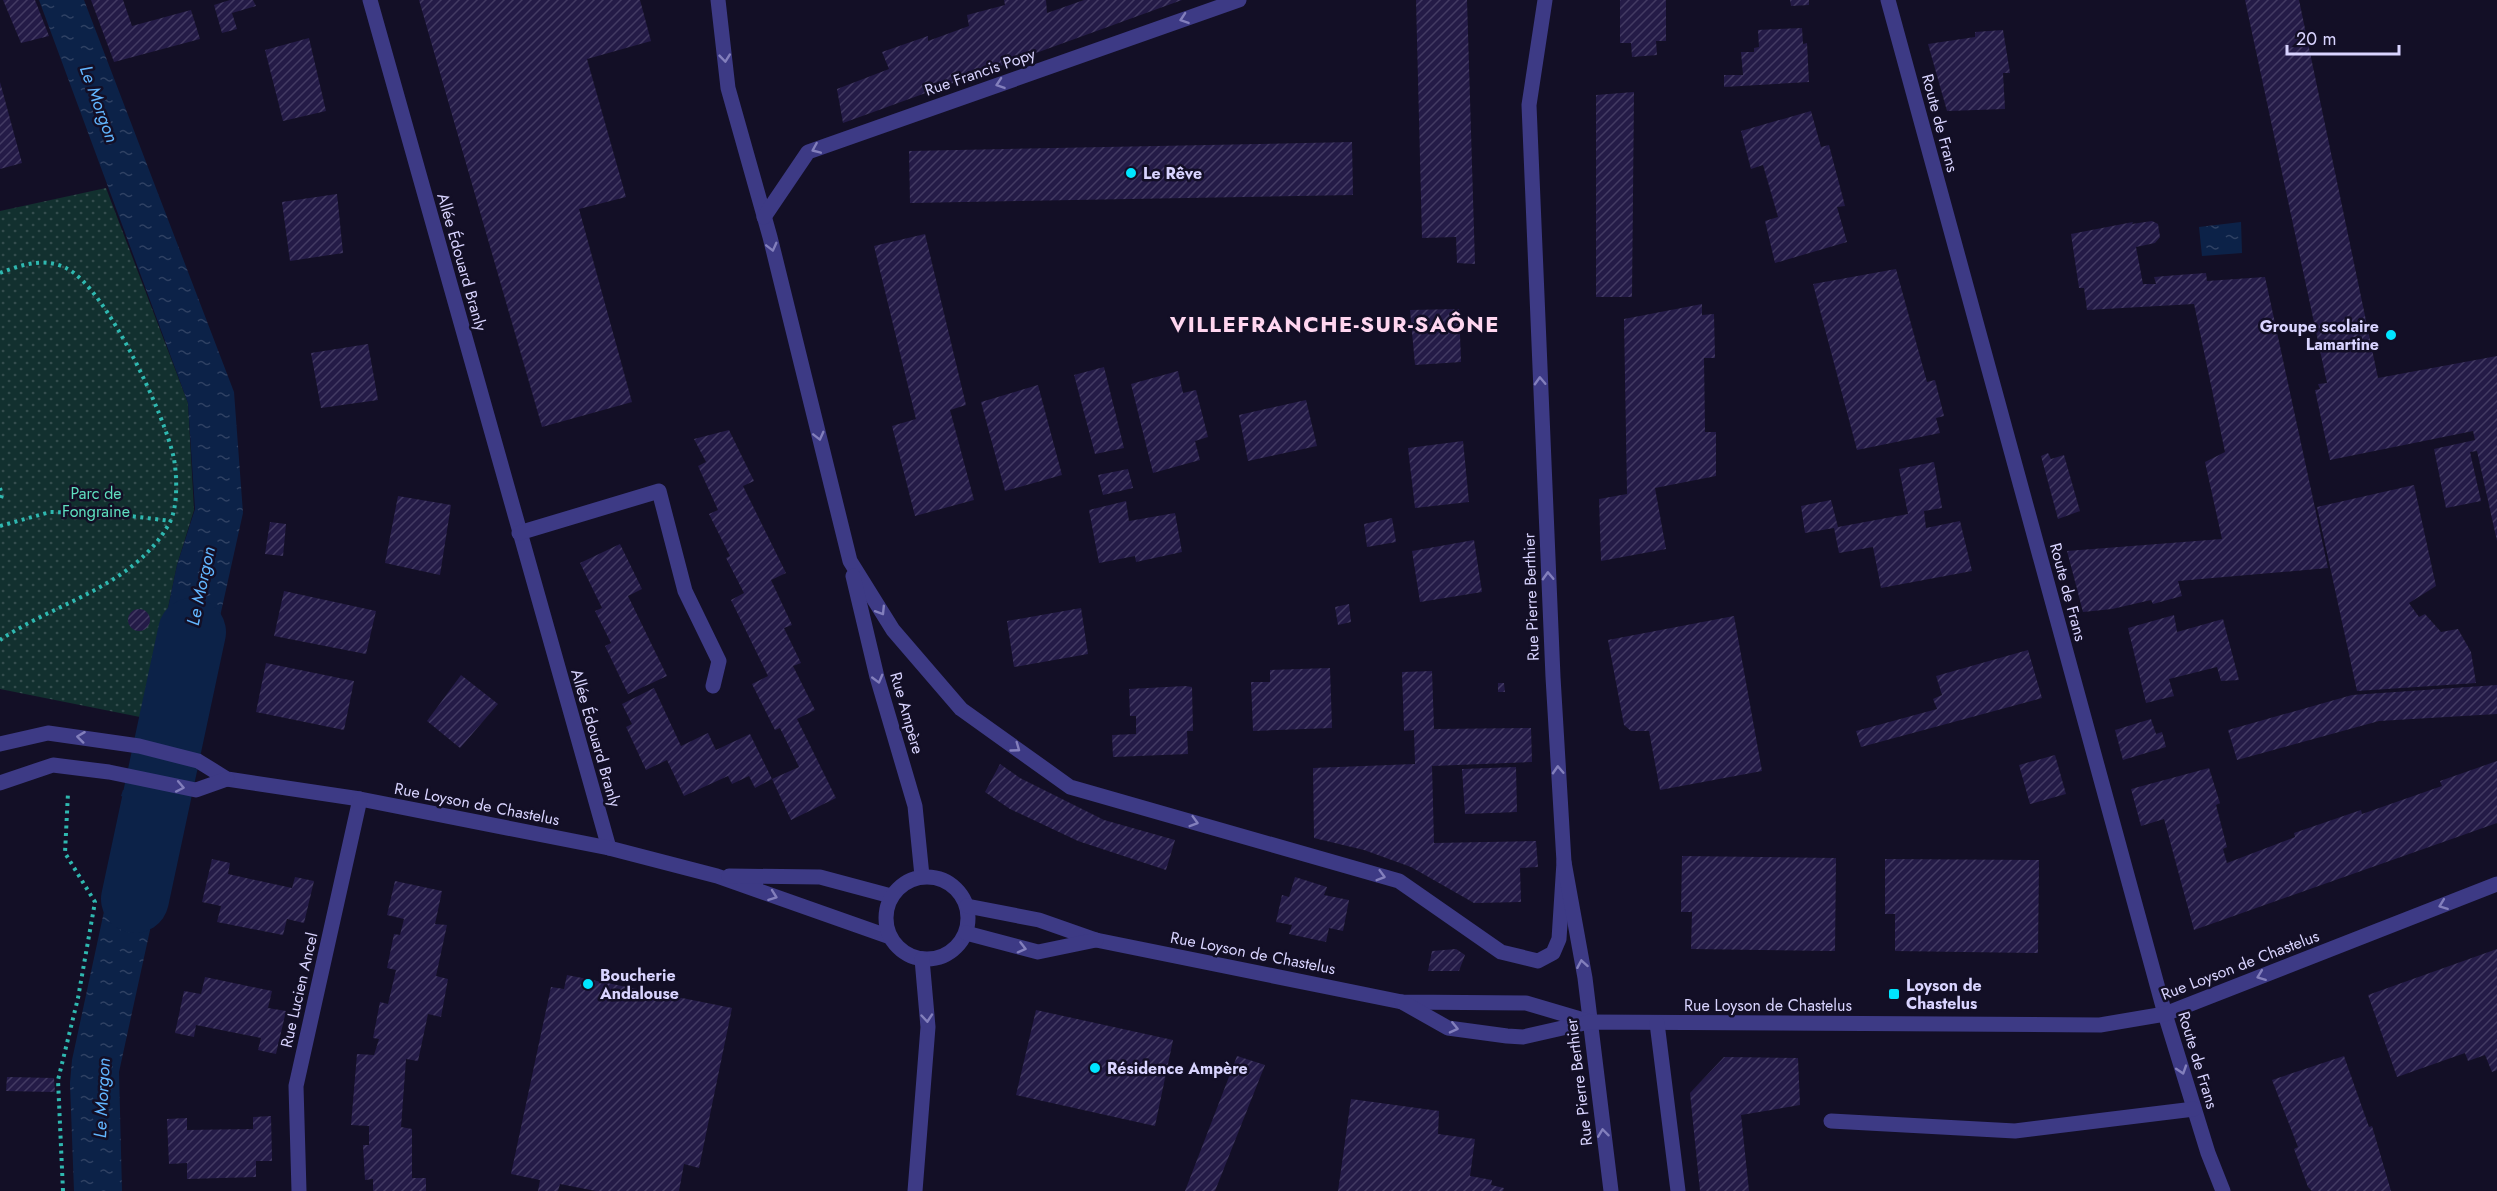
<svg xmlns="http://www.w3.org/2000/svg" width="2497" height="1191" viewBox="0 0 2497 1191" font-family="Jost,sans-serif">
  <defs>
    <pattern id="park-dots" width="8" height="8" patternUnits="userSpaceOnUse" patternTransform="scale(1.5)"><rect width="8" height="8" fill="#12302f"/><path d="M2 2h.1M6 6h.1" fill="none" stroke="#344d4e" stroke-width="1.8" stroke-linecap="round"/></pattern>
    <pattern id="water-ripples" width="26" height="14" patternUnits="userSpaceOnUse" patternTransform="scale(1.5)"><rect width="26" height="14" fill="#0c2248"/><path d="M2 4q2-2 4 0t4 0M15 11q2-2 4 0t4 0" fill="none" stroke="#2f4163"/></pattern>
    <pattern id="building-hatch" width="6" height="6" patternUnits="userSpaceOnUse" patternTransform="scale(1.5)"><rect width="6" height="6" fill="#241b47"/><path d="M-1 1l2-2M0 6l6-6M5 7l2-2" fill="none" stroke="#433b63"/></pattern>
  </defs>
  <rect width="100%" height="100%" fill="#130f26"/>
  <polygon fill="url(#park-dots)" points="106,188 188,403 194,510 177,565 145,718 0,689 0,211"/>
  <g fill="url(#water-ripples)">
    <polygon points="39,0 84,0 234,392 243,513 195,729 145,718 177,565 195,509 188,403"/>
    <polygon points="2241,222 2242,253 2202,256 2199,227"/>
    <polygon points="123,790 128,790 135,803 176,811 119,1072 122,1191 74,1191 70,1083 72,1060 108,893 124,797 121,796"/>
  </g>
  <g fill="none" stroke-linecap="round" stroke-linejoin="round">
    <polyline stroke="#0c2248" stroke-width="68" points="135,899 192,632"/>
  </g>
  <g fill="url(#building-hatch)">
    <polygon points="3,0 35,0 49,36 21,43"/>
    <polygon points="91,0 123,0 132,26 191,10 200,39 114,62"/>
    <polygon points="230,0 253,0 256,6 232,13 237,29 222,33 214,5"/>
    <polygon points="419,0 640,0 651,41 587,59 626,197 579,209 632,402 542,427"/>
    <polygon points="1004,0 1046,0 1047,13 1084,0 1182,0 843,123 837,89 889,69 882,52 928,36 928,41 969,26 967,15 1005,5"/>
    <polygon points="1416,0 1467,0 1475,264 1457,263 1456,237 1422,238"/>
    <polygon points="1620,0 1666,0 1666,41 1656,41 1657,55 1632,57 1631,43 1620,43"/>
    <polygon points="1790,0 1809,0 1809,5 1791,6"/>
    <polygon points="2245,0 2299,0 2378,378 2497,356 2497,541 2477,451 2470,452 2481,501 2446,508 2434,449 2475,440 2473,431 2330,460 2315,390 2320,389 2318,384 2327,383"/>
    <polygon points="1802,28 1803,44 1807,43 1809,82 1724,87 1724,75 1743,75 1741,52 1754,52 1754,48 1759,47 1758,30"/>
    <polygon points="2003,30 2010,73 2003,73 2005,109 1947,111 1928,44 1975,37 1975,32"/>
    <polygon points="309,38 326,111 283,121 265,50"/>
    <polygon points="0,82 22,163 0,169"/>
    <polygon points="1634,92 1632,297 1596,297 1596,95"/>
    <polygon points="1811,111 1821,147 1829,145 1845,206 1837,207 1847,242 1775,263 1765,221 1778,217 1763,165 1751,169 1741,131"/>
    <polygon points="1352,142 1353,195 910,203 909,151"/>
    <polygon points="337,194 343,253 290,261 282,202"/>
    <polygon points="2152,221 2158,224 2160,237 2155,243 2136,247 2143,284 2156,284 2154,277 2178,275 2206,273 2207,281 2265,277 2328,568 2178,581 2182,596 2153,604 2151,600 2112,609 2083,612 2067,551 2222,539 2205,462 2225,452 2194,304 2087,310 2084,288 2079,288 2071,234 2133,222 2132,224"/>
    <polygon points="925,234 966,405 950,410 974,500 915,516 892,426 916,419 874,246"/>
    <polygon points="1896,269 1927,382 1935,380 1944,416 1936,418 1940,433 1857,450 1813,284"/>
    <polygon points="1702,304 1702,315 1714,314 1715,358 1704,358 1705,432 1716,432 1716,476 1655,488 1666,549 1601,561 1599,499 1627,494 1624,319"/>
    <polygon points="1459,309 1461,362 1415,365 1410,310"/>
    <polygon points="368,344 378,400 321,408 311,353"/>
    <polygon points="1104,367 1124,448 1095,454 1074,375"/>
    <polygon points="1178,371 1183,393 1196,390 1208,437 1195,441 1200,460 1153,473 1131,384"/>
    <polygon points="1038,385 1062,475 1005,491 981,402"/>
    <polygon points="1306,400 1317,446 1248,461 1239,415"/>
    <polygon points="729,430 754,481 743,486 786,573 771,580 792,625 784,628 801,663 793,666 815,710 797,719 836,798 791,820 772,779 755,788 749,776 732,784 728,776 684,796 667,760 646,770 626,727 632,724 622,704 654,688 681,746 708,733 716,750 750,734 772,779 799,767 780,728 775,730 752,684 768,676 731,600 744,593 726,558 730,556 709,514 718,510 698,466 706,462 694,439"/>
    <polygon points="1463,441 1469,502 1415,508 1408,448"/>
    <polygon points="2048,453 2051,459 2064,455 2080,511 2058,519 2041,456"/>
    <polygon points="1934,462 1942,508 1924,511 1926,528 1960,521 1972,571 1881,588 1873,547 1839,553 1834,528 1805,533 1801,506 1831,500 1838,527 1908,514 1899,469"/>
    <polygon points="1128,469 1133,488 1103,495 1098,475"/>
    <polygon points="2414,485 2436,586 2409,603 2419,617 2425,614 2441,632 2458,629 2471,652 2476,683 2357,691 2317,507"/>
    <polygon points="398,496 451,505 440,575 385,563"/>
    <polygon points="1126,501 1129,521 1175,513 1182,552 1136,562 1135,556 1099,563 1089,510"/>
    <polygon points="1392,518 1396,542 1367,547 1364,524"/>
    <polygon points="270,522 286,524 283,556 265,554"/>
    <polygon points="1474,540 1482,592 1420,602 1412,551"/>
    <polygon points="620,544 642,589 628,596 667,676 628,694 605,646 611,643 595,611 602,608 580,563"/>
    <polygon points="284,591 376,611 366,654 274,636"/>
    <polygon points="1349,604 1351,622 1338,625 1335,607"/>
    <polygon points="1081,608 1088,654 1014,667 1007,621"/>
    <circle cx="139" cy="620" r="11"/>
    <polygon points="2174,615 2177,632 2223,619 2239,680 2221,681 2217,667 2169,679 2174,696 2146,703 2128,628"/>
    <polygon points="1734,616 1762,771 1660,790 1649,731 1631,731 1624,725 1608,640"/>
    <polygon points="2028,650 2042,698 1861,747 1856,731 1937,709 1933,699 1942,695 1936,676"/>
    <polygon points="266,663 354,681 344,730 256,712"/>
    <polygon points="1330,668 1332,728 1253,731 1251,682 1270,682 1270,670"/>
    <polygon points="1432,671 1434,729 1531,728 1532,762 1432,766 1434,843 1536,841 1538,867 1520,868 1521,902 1474,903 1411,867 1364,850 1314,838 1313,768 1415,764 1414,730 1404,731 1402,672"/>
    <polygon points="461,675 498,704 460,748 427,721"/>
    <polygon points="1498,683 1504,683 1505,692 1498,692"/>
    <polygon points="2497,685 2497,714 2379,721 2237,760 2228,730 2352,695"/>
    <polygon points="1185,686 1192,687 1193,731 1187,731 1188,754 1113,757 1112,735 1136,734 1136,716 1130,716 1129,689"/>
    <polygon points="2151,719 2156,734 2162,732 2166,747 2123,760 2115,730"/>
    <polygon points="2055,755 2066,794 2030,804 2019,765"/>
    <polygon points="2497,761 2497,823 2194,930 2164,819 2141,826 2131,789 2209,768 2220,803 2216,805 2227,847 2223,849 2227,863 2295,837 2294,833 2361,810 2362,814 2442,786 2440,781"/>
    <polygon points="1000,764 1020,778 1104,820 1175,840 1166,870 1078,841 1010,809 985,792"/>
    <polygon points="1516,767 1517,812 1465,814 1462,769"/>
    <polygon points="1682,856 1836,858 1835,951 1691,949 1692,912 1681,912"/>
    <polygon points="212,859 230,863 228,874 292,888 295,877 314,881 304,923 287,919 283,935 217,922 221,906 202,902"/>
    <polygon points="1885,859 2039,860 2038,953 1895,951 1895,914 1885,914"/>
    <polygon points="1295,877 1327,887 1324,895 1349,900 1343,931 1329,928 1326,942 1289,934 1292,925 1276,922 1282,895 1289,897"/>
    <polygon points="395,881 442,891 435,924 447,925 436,976 448,979 441,1017 428,1014 418,1061 406,1059 405,1073 401,1127 412,1129 412,1178 426,1178 426,1191 373,1191 373,1179 365,1180 363,1145 369,1145 369,1126 351,1125 357,1054 374,1055 379,1039 373,1038 380,1002 388,1004 396,970 387,968 394,934 400,935 404,919 387,915"/>
    <polygon points="1456,949 1465,955 1459,971 1428,971 1432,951"/>
    <polygon points="2497,949 2497,1070 2492,1072 2485,1055 2468,1061 2465,1053 2397,1077 2368,995"/>
    <polygon points="567,975 732,1008 699,1168 684,1164 679,1191 596,1191 560,1184 558,1191 538,1191 540,1180 511,1174 551,987 564,989"/>
    <polygon points="205,977 272,991 268,1008 286,1011 276,1054 258,1050 261,1038 196,1025 194,1037 175,1033 184,991 201,994"/>
    <polygon points="1036,1010 1173,1040 1155,1126 1016,1095"/>
    <polygon points="1237,1056 1265,1065 1215,1191 1185,1191"/>
    <polygon points="2344,1056 2369,1127 2372,1126 2391,1191 2312,1191 2308,1187 2294,1149 2298,1147 2272,1080"/>
    <polygon points="1724,1057 1798,1058 1800,1105 1741,1115 1749,1191 1700,1191 1690,1093"/>
    <polygon points="7,1077 54,1078 55,1092 6,1091"/>
    <polygon points="1351,1099 1439,1111 1438,1134 1475,1139 1470,1176 1492,1180 1491,1185 1504,1188 1503,1191 1338,1191"/>
    <polygon points="271,1116 272,1161 256,1161 256,1177 187,1179 187,1163 169,1164 167,1119 187,1118 187,1130 253,1129 253,1117"/>
  </g>
  <g fill="none" stroke-linecap="round" stroke-linejoin="round">
    <g stroke="#2fb8b0" stroke-width="4" stroke-dasharray="3 4.5" stroke-linecap="butt">
      <path d="M0 273C21 265 44 257 66 268 106 287 165 415 174 459 177 476 178 506 170 522 136 586 56 602 0 640"/>
      <polyline points="0,488 2,495 0,502"/>
      <polyline points="0,526 50,512 106,513 171,521"/>
      <polyline points="63,1191 58,1080 78,998 95,902 65,853 68,793"/>
    </g>
    <g stroke="#3d3a85" stroke-width="15">
      <polyline points="370,0 609,848"/>
      <polyline points="718,0 728,88 770,237 850,561 893,630 961,709 1070,787 1399,881 1501,952 1538,961 1553,953 1559,939 1564,862"/>
      <polyline points="1545,0 1529,105 1553,677 1564,862 1585,978 1611,1191"/>
      <polyline points="1888,0 2165,1014 2208,1153 2223,1191"/>
      <polyline points="764,217 808,152 1239,0"/>
      <polyline points="519,533 659,491 685,591 719,661 713,686"/>
      <polyline points="853,576 877,677 915,806 922,876"/>
      <polyline points="0,744 48,733 139,746 198,761 227,779 360,799 609,848 717,876 890,937"/>
      <polyline points="0,783 53,765 109,772 196,790 227,779"/>
      <polyline points="729,876 820,877 891,896"/>
      <circle cx="927" cy="918" r="41"/>
      <polyline points="967,906 1039,920 1096,940 1402,1002 1526,1003 1587,1021"/>
      <polyline points="966,933 1038,952 1096,940"/>
      <polyline points="1402,1002 1448,1028 1507,1036 1523,1037 1589,1022 2100,1025 2165,1014 2497,884"/>
      <polyline points="1657,1023 1678,1191"/>
      <polyline points="1831,1121 2015,1131 2194,1109"/>
      <polyline points="299,1191 296,1086 360,799"/>
      <polyline points="915,1191 928,1027 922,959"/>
    </g>
  </g>
  <defs><path id="oneway-chevron" d="M-2-3.5L2.5 0L-2 3.5" fill="none" stroke-width="1.6" stroke-linecap="round" stroke-linejoin="round" transform="scale(1.5)"/></defs>
  <g stroke="#837fbc">
    <use href="#oneway-chevron" transform="translate(1184 19) rotate(161)"/>
    <use href="#oneway-chevron" transform="translate(725 58) rotate(84)"/>
    <use href="#oneway-chevron" transform="translate(1000 84) rotate(161)"/>
    <use href="#oneway-chevron" transform="translate(816 149) rotate(157)"/>
    <use href="#oneway-chevron" transform="translate(772 247) rotate(76)"/>
    <use href="#oneway-chevron" transform="translate(1540 381) rotate(-92)"/>
    <use href="#oneway-chevron" transform="translate(819 436) rotate(76)"/>
    <use href="#oneway-chevron" transform="translate(1548 576) rotate(-92)"/>
    <use href="#oneway-chevron" transform="translate(881 611) rotate(58)"/>
    <use href="#oneway-chevron" transform="translate(878 679) rotate(75)"/>
    <use href="#oneway-chevron" transform="translate(81 737) rotate(-173)"/>
    <use href="#oneway-chevron" transform="translate(1016 748) rotate(36)"/>
    <use href="#oneway-chevron" transform="translate(1558 770) rotate(-93)"/>
    <use href="#oneway-chevron" transform="translate(180 787) rotate(11)"/>
    <use href="#oneway-chevron" transform="translate(1194 822) rotate(16)"/>
    <use href="#oneway-chevron" transform="translate(1381 876) rotate(16)"/>
    <use href="#oneway-chevron" transform="translate(773 896) rotate(20)"/>
    <use href="#oneway-chevron" transform="translate(2443 905) rotate(159)"/>
    <use href="#oneway-chevron" transform="translate(1022 948) rotate(14)"/>
    <use href="#oneway-chevron" transform="translate(1582 964) rotate(-100)"/>
    <use href="#oneway-chevron" transform="translate(2261 976) rotate(159)"/>
    <use href="#oneway-chevron" transform="translate(927 1018) rotate(85)"/>
    <use href="#oneway-chevron" transform="translate(1454 1028) rotate(13)"/>
    <use href="#oneway-chevron" transform="translate(2182 1070) rotate(72)"/>
    <use href="#oneway-chevron" transform="translate(1603 1133) rotate(-97)"/>
  </g>
  <g fill="#00e5ff" stroke="#130f26" stroke-width="2">
    <circle cx="1131" cy="173" r="6"/>
    <circle cx="2391" cy="335" r="6"/>
    <circle cx="588" cy="984" r="6"/>
    <rect x="1888" y="988" width="12" height="12" rx="3"/>
    <circle cx="1095" cy="1068" r="6"/>
  </g>
  <g text-anchor="middle" dominant-baseline="central" stroke-width="5" stroke-linejoin="round" paint-order="stroke">
    <g font-size="16" fill="#d9d4ff" stroke="#130f26">
      <text transform="translate(980 72) rotate(-19)">Rue Francis Popy</text>
      <text transform="translate(1940 123) rotate(75)">Route de Frans</text>
      <text transform="translate(462 262) rotate(74)">Allée Édouard Branly</text>
      <text transform="translate(2068 592) rotate(75)">Route de Frans</text>
      <text transform="translate(1531 597) rotate(-92)">Rue Pierre Berthier</text>
      <text transform="translate(907 713) rotate(74)">Rue Ampère</text>
      <text transform="translate(596 738) rotate(74)">Allée Édouard Branly</text>
      <text transform="translate(477 804) rotate(11)">Rue Loyson de Chastelus</text>
      <text transform="translate(1253 953) rotate(11)">Rue Loyson de Chastelus</text>
      <text transform="translate(2240 965) rotate(-21)">Rue Loyson de Chastelus</text>
      <text transform="translate(299 990) rotate(-77)">Rue Lucien Ancel</text>
      <text x="1768" y="1005">Rue Loyson de Chastelus</text>
      <text transform="translate(2198 1060) rotate(73)">Route de Frans</text>
      <text transform="translate(1579 1082) rotate(-97)">Rue Pierre Berthier</text>
    </g>
    <g font-size="16" font-weight="bold" fill="#d9d4ff" stroke="#130f26" text-anchor="start">
      <text x="1143" y="173">Le Rêve</text>
      <text x="2379" y="326" text-anchor="end">Groupe scolaire<tspan x="2379" dy="18">Lamartine</tspan></text>
      <text x="600" y="975">Boucherie<tspan x="600" dy="18">Andalouse</tspan></text>
      <text x="1906" y="985">Loyson de<tspan x="1906" dy="18">Chastelus</tspan></text>
      <text x="1107" y="1068">Résidence Ampère</text>
    </g>
    <g font-size="16" fill="#5fe0c0" stroke="#130f26">
      <text x="96" y="493">Parc de<tspan x="96" dy="18">Fongraine</tspan></text>
    </g>
    <g font-size="18" font-style="italic" fill="#62b6ff" stroke="#130f26">
      <text transform="translate(99 104) rotate(70)">Le Morgon</text>
      <text transform="translate(201 586) rotate(-78)">Le Morgon</text>
      <text transform="translate(102 1098) rotate(-87)">Le Morgon</text>
    </g>
    <g font-size="22" font-weight="bold" letter-spacing="1.5" fill="#ffd6f0" stroke="#130f26">
      <text x="1335" y="324">VILLEFRANCHE-SUR-SAÔNE</text>
    </g>
  </g>
  <path d="M2287 45v9h112v-9" fill="none" stroke="#d9d4ff" stroke-width="3"/>
  <text x="2296" y="45" font-size="18" fill="#d9d4ff" stroke="#130f26" stroke-width="4.5" paint-order="stroke">20 m</text>
</svg>
